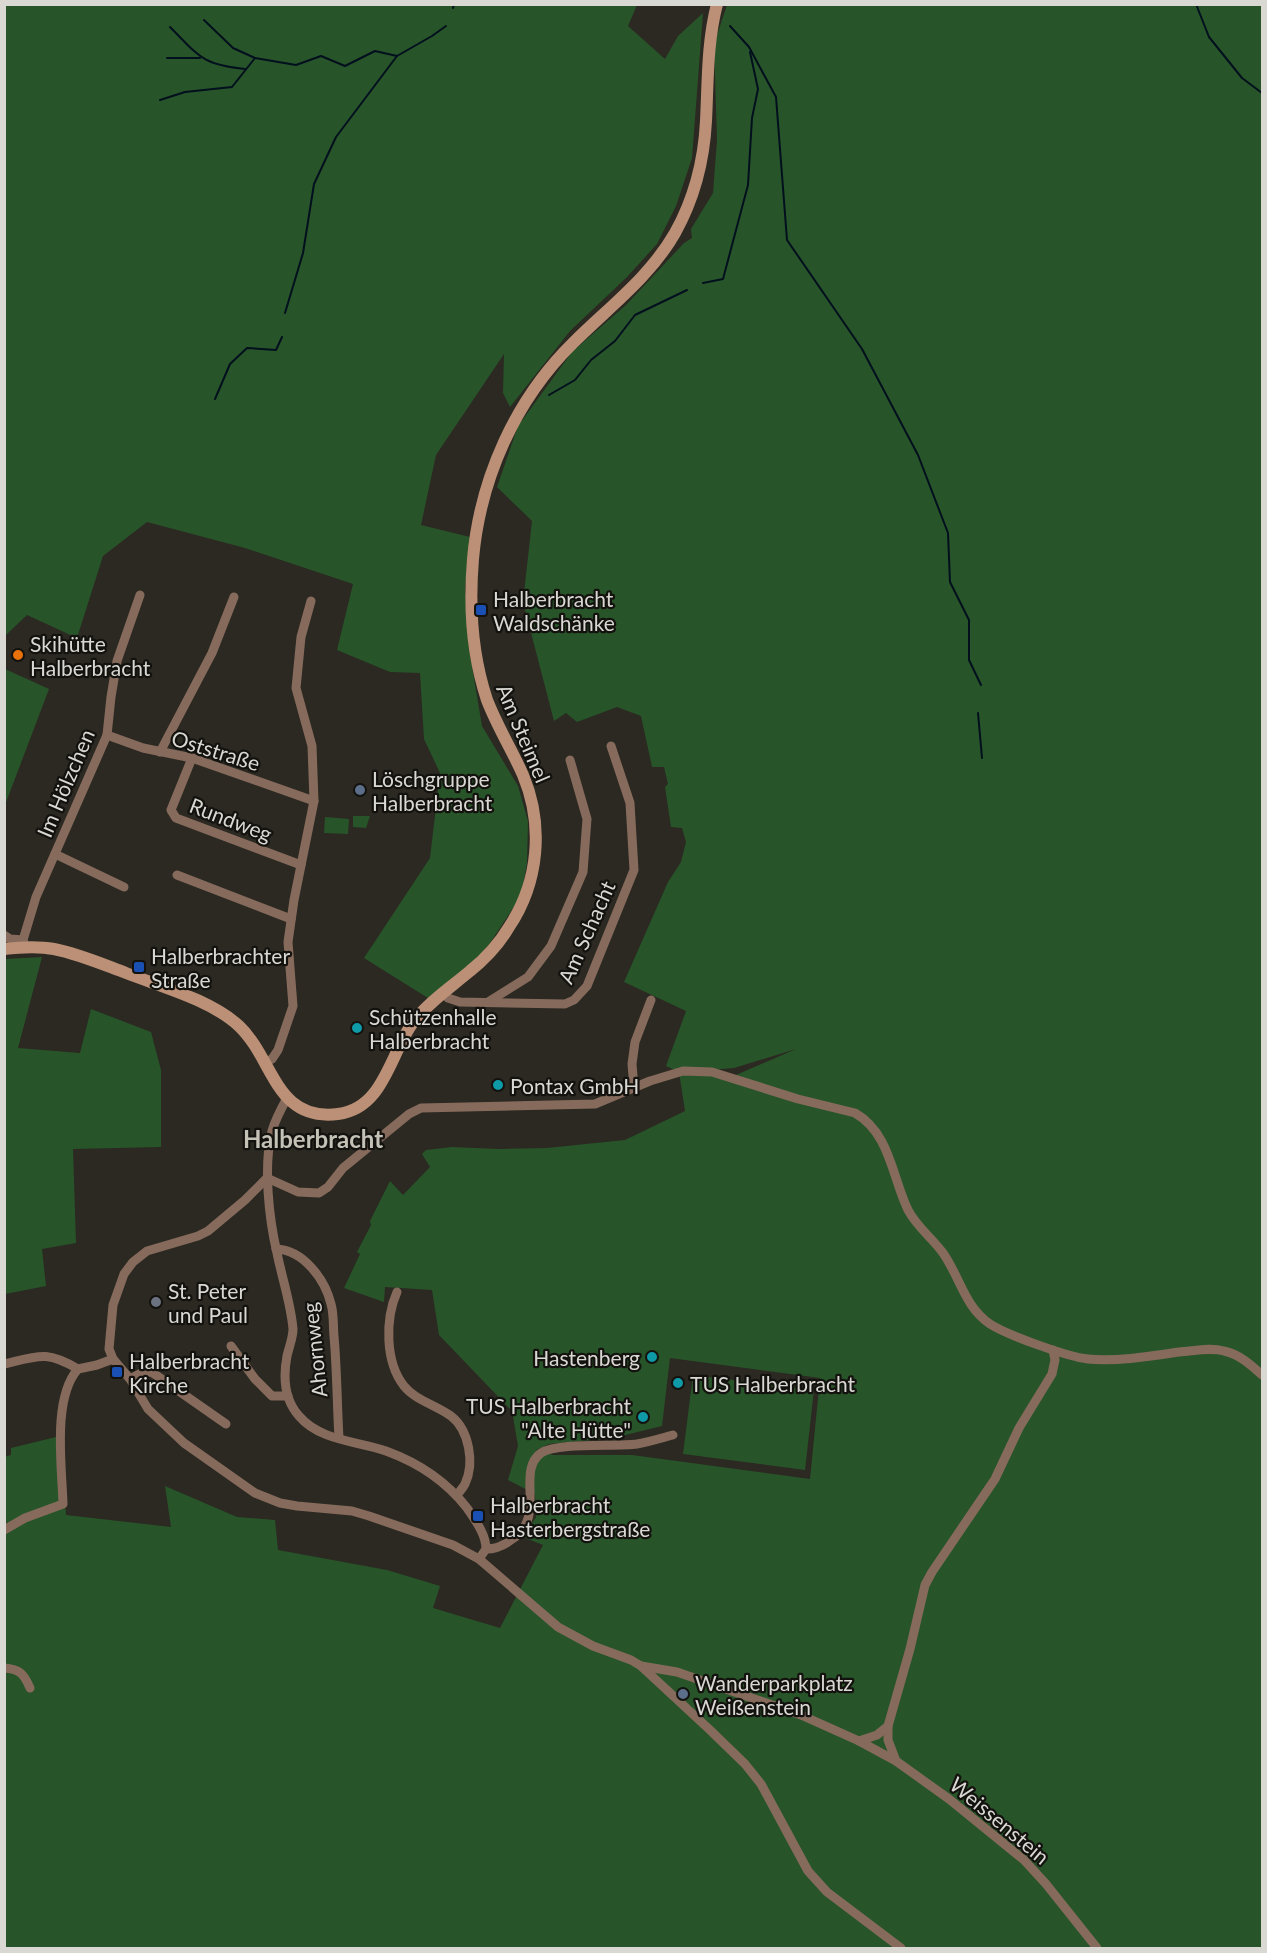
<svg xmlns="http://www.w3.org/2000/svg" width="1267" height="1953" viewBox="0 0 1267 1953" font-family="Lato,sans-serif">
  <rect width="100%" height="100%" fill="#2b2922"/>
  <g fill="#285429" fill-rule="evenodd">
    <polygon points="5,5 637,5 628,26 665,59 678,36 703,13 692,158 676,206 657,244 627,277 570,331 510,407 503,393 504,354 436,455 421,525 470,537 465,589 470,655 482,726 518,786 528,821 527,863 521,896 488,946 474,961 428,998 364,958 430,858 440,773 424,739 420,673 390,672 337,650 353,584 245,548 147,522 103,556 77,638 27,615 5,636"/>
    <path d="M727 5H1262V1948H5L4 1457 11 1455V1448L60 1436 66 1515 171 1527 165 1486 237 1517 275 1520 278 1550 387 1570 440 1586 433 1608 500 1628 543 1545 523 1537 536 1517 535 1494 508 1480 518 1446 512 1411 439 1335 432 1290 385 1287 384 1302 344 1288 360 1254 357 1252 371 1225 370 1221 390 1181 403 1195 430 1167 422 1154 426 1150 452 1147 498 1149 547 1148 625 1140 685 1111 679 1072 666 1066 686 1011 624 982 668 882 681 862 686 842 682 828 671 827 665 787 668 784 664 767H652L641 716 617 707 577 722 566 713 554 721 523 602 532 521 497 487 518 426 572 352 626 305 684 243 692 238 691 229 713 193 717 140 714 44ZM796 1049 736 1075 699 1071 734 1068ZM670 1358 820 1378 810 1479 632 1455H553L536 1450 549 1444 613 1438 662 1426Z"/>
    <polygon points="5,669 49,689 5,805"/>
    <polygon points="353,816 370,816 366,828 353,827"/>
    <polygon points="325,817 349,819 348,834 324,833"/>
    <polygon points="42,957 18,1048 80,1053 91,1009 151,1032 161,1070 161,1147 73,1149 76,1243 42,1249 46,1286 5,1294 5,959"/>
    <polygon points="693,1375 814,1390 805,1470 683,1454"/>
  </g>
  <g fill="none" stroke-linecap="round" stroke-linejoin="round">
    <g stroke="#02101e" stroke-width="2">
      <polyline points="1196,4 1209,37 1242,78 1262,93"/>
      <polyline points="453,8 454,4"/>
      <polyline points="204,20 233,48 255,58"/>
      <polyline points="730,26 749,47 776,97 787,240 862,349 918,455 948,533 950,582 969,620 969,660 981,685"/>
      <path d="M170 27C199 56 202 65 245 69"/>
      <polyline points="167,58 200,58"/>
      <polyline points="160,100 185,92 232,87 255,58 296,65 321,56 345,66 375,51 397,56"/>
      <polyline points="703,283 723,279 748,185 752,118 758,89 750,52"/>
      <polyline points="285,313 303,253 314,184 336,137 397,56 432,36 446,26"/>
      <polyline points="549,395 575,380 591,360 615,341 635,315 687,290"/>
      <polyline points="215,399 230,364 247,348 276,350 282,337"/>
      <polyline points="978,713 982,758"/>
    </g>
    <g stroke="#866b5c" stroke-width="9">
      <polyline points="107,735 143,748 192,758 314,801"/>
      <polyline points="160,752 212,653 234,597"/>
      <polyline points="192,758 171,810 176,818 301,865"/>
      <polyline points="55,854 124,887"/>
      <polyline points="177,875 291,919"/>
      <polyline points="4,935 10,939 23,940"/>
      <polyline points="26,947 23,940 36,897 107,735 111,697 117,661 140,595"/>
      <polyline points="443,993 448,998 460,1002 565,1004 574,1000 587,986 634,870 630,803 611,746"/>
      <polyline points="488,1002 528,977 551,946 583,872 587,819 570,760"/>
      <polyline points="264,1063 272,1059 278,1050 293,1006 288,942 294,900 314,801 312,746 296,688 301,637 311,601"/>
      <polyline points="634,1088 632,1064 635,1042 651,1000"/>
      <path d="M287 1098C281 1109 275 1120 272 1131 263 1166 269 1219 277 1253 282 1278 291 1304 293 1329 293 1338 289 1347 287 1356 283 1377 284 1399 299 1416 320 1441 358 1441 386 1451 419 1463 446 1481 467 1508 475 1520 486 1534 486 1549L479 1559"/>
      <polyline points="267,1178 245,1200 208,1231 198,1236 147,1251 133,1262 124,1274 113,1305 109,1349 113,1359 130,1379 148,1409 184,1443 255,1493 280,1503 297,1506 352,1511 369,1516 453,1545 479,1559 558,1627 593,1646 631,1660 641,1666 710,1730 745,1764 761,1784 808,1871 827,1892 901,1948"/>
      <path d="M267 1178 298 1192 319 1193 328 1187 343 1168 409 1114 421 1108 595 1104 650 1081 683 1071 712 1072 798 1099 855 1113C890 1133 892 1177 908 1210 917 1227 932 1238 943 1253 960 1277 964 1306 990 1324 1007 1335 1068 1357 1088 1359 1115 1362 1152 1356 1179 1352 1194 1351 1210 1347 1224 1351 1239 1354 1251 1365 1262 1375"/>
      <path d="M276 1249C304 1250 325 1280 331 1304 334 1314 333 1326 334 1336 337 1370 337 1404 339 1438"/>
      <path d="M397 1292C385 1319 385 1362 404 1386 415 1400 436 1405 451 1416 469 1430 475 1463 465 1484 463 1488 459 1492 457 1495"/>
      <polyline points="231,1346 255,1379 272,1396 288,1396"/>
      <path d="M4 1364C38 1356 46 1350 78 1369"/>
      <polyline points="130,1379 145,1371 153,1373 226,1424"/>
      <path d="M4 1530 25 1518 63 1504C62 1467 52 1398 78 1369L97 1365 113 1359"/>
      <path d="M486 1549C496 1549 503 1546 511 1540 548 1518 515 1472 541 1453 557 1442 615 1447 637 1444 649 1442 661 1438 673 1435"/>
      <polyline points="641,1666 677,1672 801,1715 859,1741 896,1761 949,1799 1024,1860 1046,1884 1097,1948"/>
      <path d="M4 1668C20 1669 24 1674 30 1688"/>
      <polyline points="888,1726 888,1740 896,1761"/>
      <polyline points="859,1741 877,1735 888,1726 910,1649 925,1585 932,1572 995,1479 1019,1428 1052,1374 1055,1360 1053,1350"/>
    </g>
    <path stroke="#bb9077" stroke-width="12" d="M4 949C21 947 38 946 54 949 79 954 102 964 126 973 162 987 211 1000 239 1026 274 1059 275 1122 338 1114 385 1108 390 1052 414 1021 430 1001 451 987 470 971 485 959 499 944 509 927 539 882 544 825 523 775 512 750 497 726 487 700 472 655 469 606 473 559 480 479 515 400 573 343 608 308 650 277 675 233 694 199 704 160 706 121 708 81 707 43 717 4"/>
  </g>
  <g fill="#1a4fb4" stroke="#13120e" stroke-width="2">
    <rect x="475" y="604" width="12" height="12" rx="3"/>
    <rect x="133" y="961" width="12" height="12" rx="3"/>
    <rect x="111" y="1366" width="12" height="12" rx="3"/>
    <rect x="472" y="1510" width="12" height="12" rx="3"/>
  </g>
  <circle fill="#e8710a" stroke="#13120e" stroke-width="2" cx="18" cy="655" r="6"/>
  <g fill="#5c6f8a" stroke="#13120e" stroke-width="2">
    <circle cx="360" cy="790" r="6"/>
    <circle cx="683" cy="1694" r="6"/>
  </g>
  <g fill="#0f9aa8" stroke="#13120e" stroke-width="2">
    <circle cx="357" cy="1028" r="6"/>
    <circle cx="498" cy="1085" r="6"/>
    <circle cx="652" cy="1357" r="6"/>
    <circle cx="678" cy="1383" r="6"/>
    <circle cx="643" cy="1417" r="6"/>
  </g>
  <circle fill="#6b7280" stroke="#13120e" stroke-width="2" cx="156" cy="1302" r="6"/>
  <g text-anchor="middle" dominant-baseline="central" stroke-width="4.5" stroke-linejoin="round" paint-order="stroke">
    <g font-size="21" fill="#d9d8d3" stroke="#13120e" text-anchor="start">
      <text x="493" y="598">Halberbracht<tspan x="493" dy="24">Waldschänke</tspan></text>
      <text x="30" y="643">Skihütte<tspan x="30" dy="24">Halberbracht</tspan></text>
      <text x="372" y="778">Löschgruppe<tspan x="372" dy="24">Halberbracht</tspan></text>
      <text x="151" y="955">Halberbrachter<tspan x="151" dy="24">Straße</tspan></text>
      <text x="369" y="1016">Schützenhalle<tspan x="369" dy="24">Halberbracht</tspan></text>
      <text x="510" y="1085">Pontax GmbH</text>
      <text x="168" y="1290">St. Peter<tspan x="168" dy="24">und Paul</tspan></text>
      <text x="640" y="1357" text-anchor="end">Hastenberg</text>
      <text x="129" y="1360">Halberbracht<tspan x="129" dy="24">Kirche</tspan></text>
      <text x="690" y="1383">TUS Halberbracht</text>
      <text x="631" y="1405" text-anchor="end">TUS Halberbracht<tspan x="631" dy="24">"Alte Hütte"</tspan></text>
      <text x="490" y="1504">Halberbracht<tspan x="490" dy="24">Hasterbergstraße</tspan></text>
      <text x="695" y="1682">Wanderparkplatz<tspan x="695" dy="24">Weißenstein</tspan></text>
    </g>
    <g font-size="21" fill="#d9d8d3" stroke="#13120e">
      <text transform="translate(524 733) rotate(67)">Am Steimel</text>
      <text transform="translate(216 750) rotate(17)">Oststraße</text>
      <text transform="translate(65 783) rotate(-67)">Im Hölzchen</text>
      <text transform="translate(231 819) rotate(21)">Rundweg</text>
      <text transform="translate(586 932) rotate(-66)">Am Schacht</text>
      <text transform="translate(314 1350) rotate(-96)">Ahornweg</text>
      <text transform="translate(1000 1820) rotate(40)">Weissenstein</text>
    </g>
    <g font-size="24" font-weight="bold" fill="#c4c1b7" stroke="#13120e">
      <text x="313" y="1138">Halberbracht</text>
    </g>
  </g>
  <rect width="1267" height="1953" fill="none" stroke="#d9d8d3" stroke-width="12"/>
</svg>
